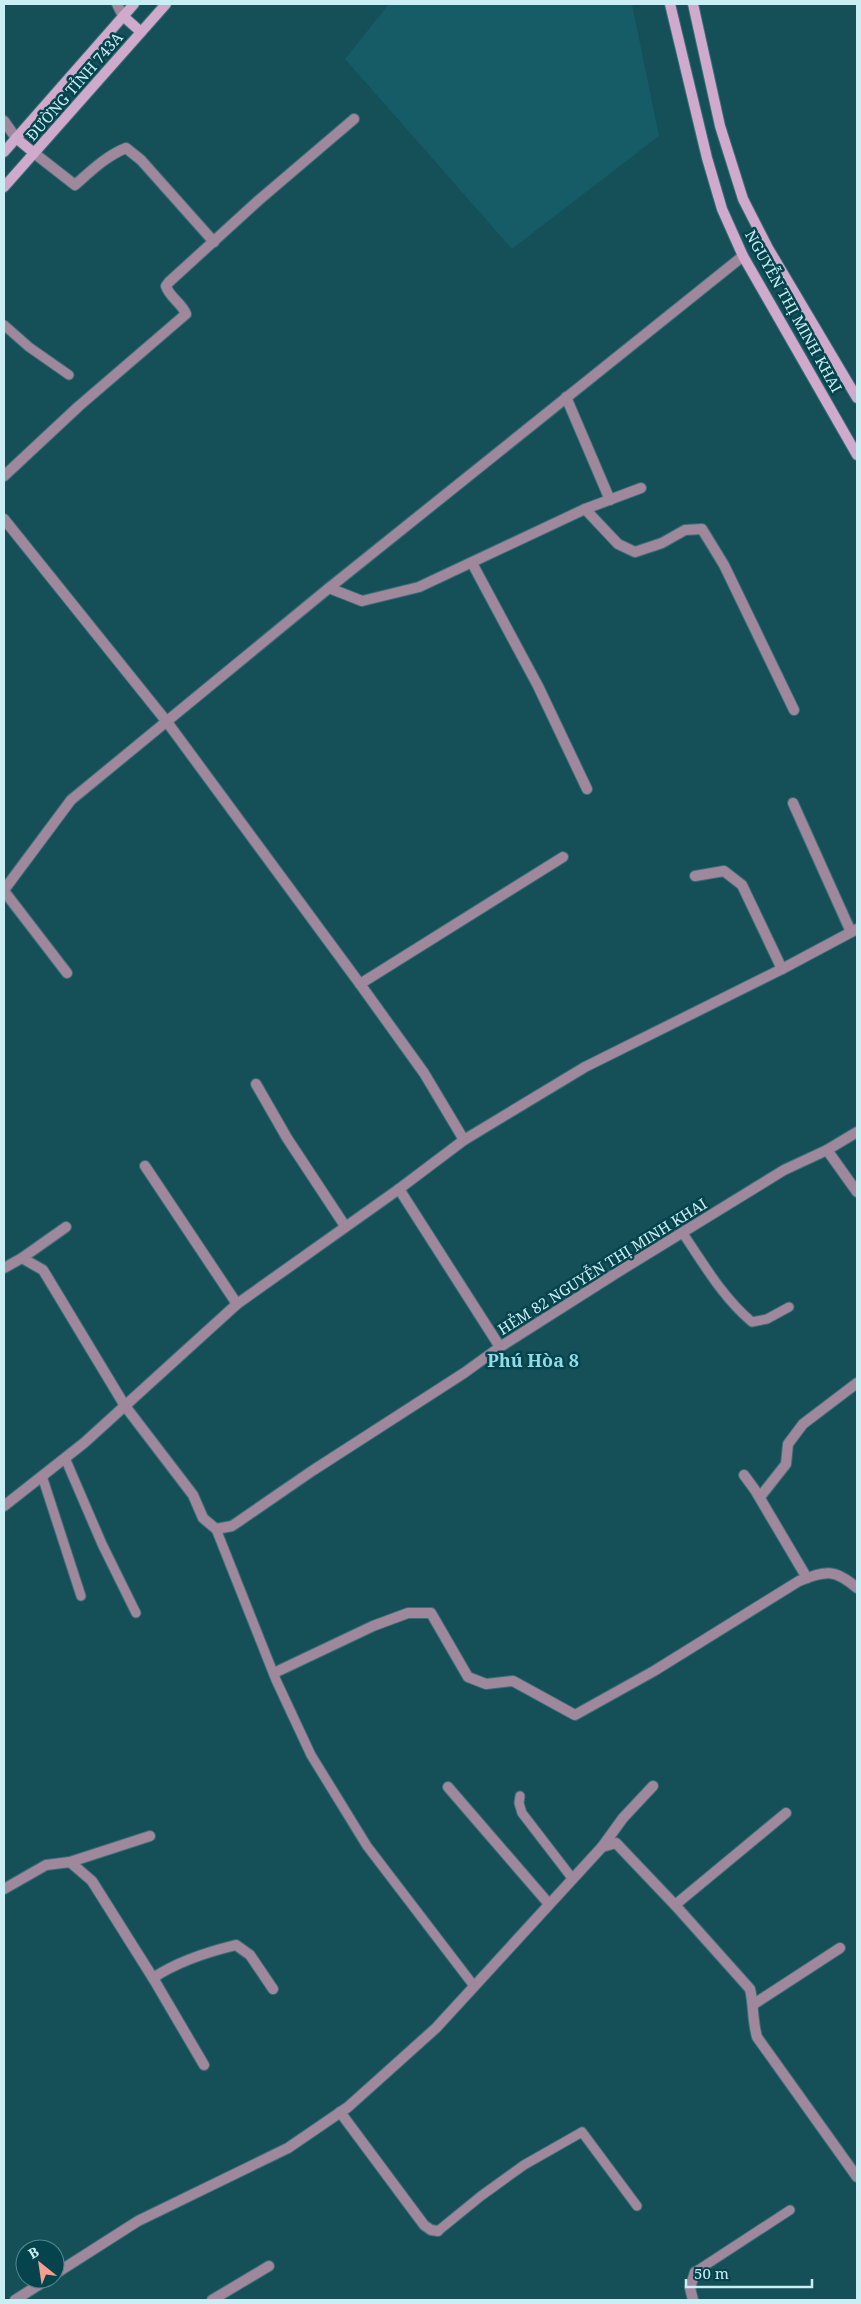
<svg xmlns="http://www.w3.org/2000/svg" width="861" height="2304" viewBox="0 0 861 2304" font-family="'Noto Serif',serif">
  <rect width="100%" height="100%" fill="#154f58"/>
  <polygon fill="#155c66" points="389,4 632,4 659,136 512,249 345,59"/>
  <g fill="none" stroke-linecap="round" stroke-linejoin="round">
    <defs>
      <g id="service">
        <polyline points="4,325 29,347 69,375"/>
        <path d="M682 1232C703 1263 723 1298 752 1322L767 1319 789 1307"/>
        <polyline points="65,1458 102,1544 136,1613"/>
        <polyline points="42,1476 81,1596"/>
        <polyline points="216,1529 276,1680 311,1755 367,1846 474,1986"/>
        <polyline points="520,1796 519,1803 522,1813 572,1878"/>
        <polyline points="438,2231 481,2196 524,2165 582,2132 637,2206"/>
        <polyline points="695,2272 790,2210"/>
      </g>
      <g id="minor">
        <polyline points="117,4 123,16"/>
        <polyline points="4,121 16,138"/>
        <path d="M34 153 75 185C91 171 106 156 126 148L141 160 214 242"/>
        <polyline points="566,397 610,500"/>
        <path d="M4 476 79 406 186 314C182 303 169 297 166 286L169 282 259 200 354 119"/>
        <polyline points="585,509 618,544 635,552 662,543 685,530 702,529 724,565 794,710"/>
        <polyline points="4,519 167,722 360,984 424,1073 464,1140"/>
        <polyline points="472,563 538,686 587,789"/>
        <polyline points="329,588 362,601 419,587 585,509 641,488"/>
        <polyline points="793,803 851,932"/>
        <polyline points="695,876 724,871 742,885 782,969"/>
        <polyline points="4,890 71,800 329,588 743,256"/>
        <polyline points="4,891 67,973"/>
        <polyline points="360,984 563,857"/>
        <polyline points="256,1084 287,1138 345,1226"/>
        <polyline points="827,1150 857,1192"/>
        <polyline points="145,1166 237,1304"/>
        <polyline points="399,1189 500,1347"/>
        <polyline points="22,1258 66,1227"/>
        <polyline points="4,1268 22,1258 43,1270 125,1406 193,1495 203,1518 216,1529 232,1526 312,1471 464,1373 500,1347 618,1272 784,1170 827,1150 857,1132"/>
        <polyline points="744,1475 755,1490 807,1578"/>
        <polyline points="760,1497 786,1464 788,1444 803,1424 857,1383"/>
        <polyline points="4,1506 84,1443 237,1304 399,1189 464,1140 585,1067 782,969 857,929"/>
        <path d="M274 1673 373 1626 408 1613H431L468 1677 486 1684 513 1681 575 1715 654 1671 799 1581C826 1571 834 1568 857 1588"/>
        <polyline points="448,1787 549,1904"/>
        <polyline points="602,1847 623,1818 653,1786"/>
        <polyline points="70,1862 150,1836"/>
        <path d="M4 1889 46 1865 70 1862 92 1881 153 1978C178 1961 207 1952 236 1945L250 1955 273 1989"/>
        <polyline points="675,1905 786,1813"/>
        <polyline points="153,1978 204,2065"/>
        <polyline points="754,2004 840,1948"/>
        <polyline points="340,2112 424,2225 431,2230 438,2231"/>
        <path d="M55 2274 138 2221 288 2148 348 2107 436 2028 602 1847 616 1843 675 1905 750 1989C754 2006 752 2019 757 2037L857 2177"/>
        <polyline points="15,2300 48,2279"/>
        <polyline points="212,2300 269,2266"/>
        <polyline points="693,2300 690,2288 695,2272"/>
      </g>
      <g id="secondary">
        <polyline points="670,4 707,158 722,209 743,256 857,455"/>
        <polyline points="693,4 720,126 743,199 768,248 857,398"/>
        <polyline points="123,16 141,32"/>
        <polyline points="16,138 34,153"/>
        <polyline points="4,152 134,4"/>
        <polyline points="4,187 166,4"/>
      </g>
    </defs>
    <use href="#service" stroke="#396f77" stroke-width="11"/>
    <use href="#minor" stroke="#396f77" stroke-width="12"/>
    <use href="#secondary" stroke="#396f77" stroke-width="12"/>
    <use href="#service" stroke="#9f879c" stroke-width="9"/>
    <use href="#minor" stroke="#9f879c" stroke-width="10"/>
    <use href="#secondary" stroke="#d0aacc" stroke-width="10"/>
  </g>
  <g text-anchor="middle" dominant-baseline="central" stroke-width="5" stroke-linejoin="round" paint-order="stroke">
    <g font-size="15" fill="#cbeef4" stroke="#05444d">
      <text transform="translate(74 86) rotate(-49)">ĐƯỜNG TỈNH 743A</text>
      <text transform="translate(794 311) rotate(61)">NGUYỄN THỊ MINH KHAI</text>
      <text transform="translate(602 1266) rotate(-32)">HẺM 82 NGUYỄN THỊ MINH KHAI</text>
    </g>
    <g font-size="18" font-weight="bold" fill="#92dbe8" stroke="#05444d">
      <text x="533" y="1360">Phú Hòa 8</text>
    </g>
  </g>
  <rect width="861" height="2304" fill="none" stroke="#cbeef4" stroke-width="10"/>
  <g transform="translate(40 2264) rotate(330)"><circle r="24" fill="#05444d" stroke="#548890"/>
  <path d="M0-4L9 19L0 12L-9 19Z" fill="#f59d8f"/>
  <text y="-8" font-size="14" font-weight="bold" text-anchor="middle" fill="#cbeef4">B</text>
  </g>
  <path d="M686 2279v8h126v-8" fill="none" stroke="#cbeef4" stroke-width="2.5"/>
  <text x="694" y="2279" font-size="15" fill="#cbeef4" stroke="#05444d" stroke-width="4" paint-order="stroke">50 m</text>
</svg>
